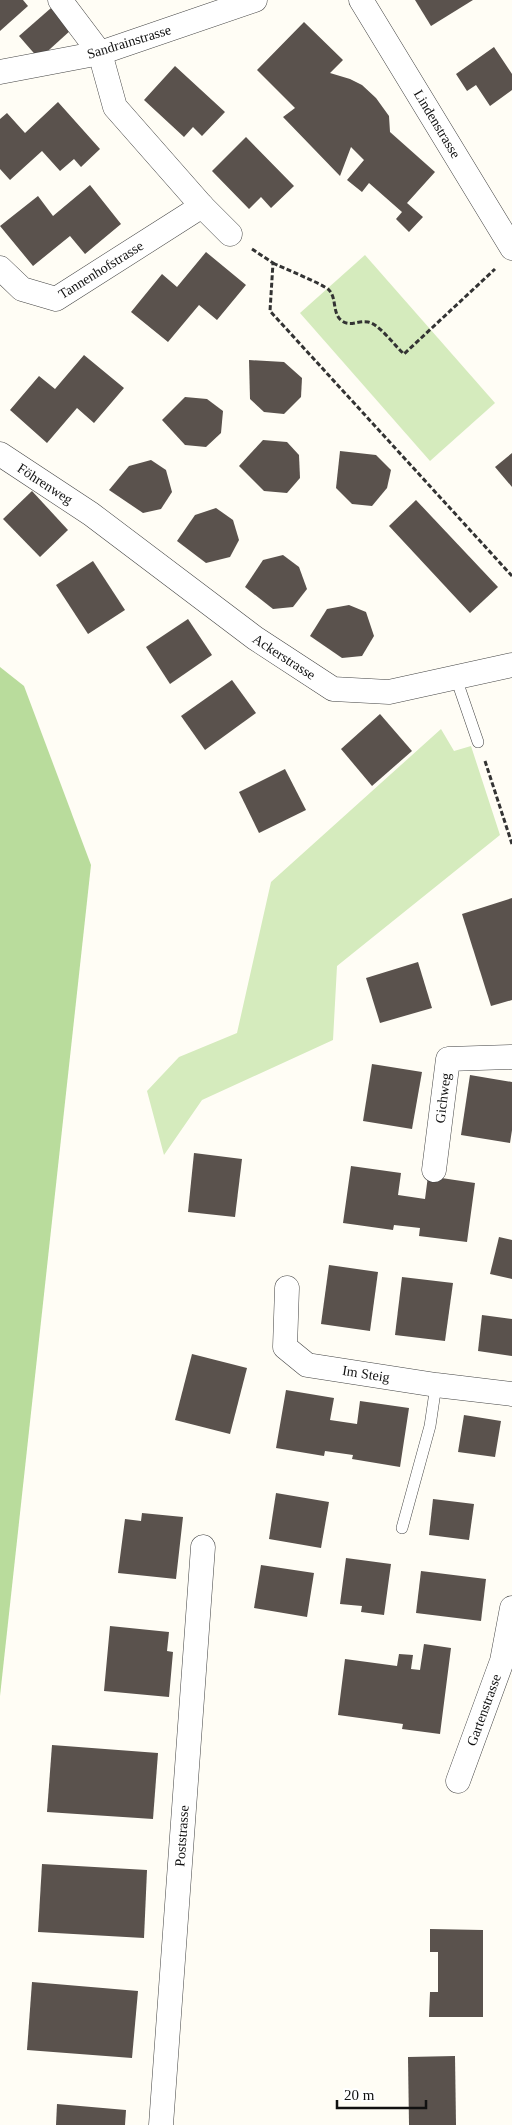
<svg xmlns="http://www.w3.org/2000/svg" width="512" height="2125" viewBox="0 0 512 2125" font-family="'Times New Roman',serif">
  <rect width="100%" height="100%" fill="#fffdf5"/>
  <g fill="#d5ebbd">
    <polygon points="365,255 495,403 430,461 300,313"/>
    <polygon points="441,729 454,751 471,746 500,835 337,966 333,1040 202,1100 164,1155 147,1091 179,1057 237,1033 271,882"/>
  </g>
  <polygon fill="#b9dc9c" points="0,667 24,686 91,865 0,1696"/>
  <g fill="#5a524d">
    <polygon points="0,0 23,0 28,6 0,31"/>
    <polygon points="415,0 473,0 431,26"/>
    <polygon points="51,8 71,30 39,59 19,36"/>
    <polygon points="304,22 343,60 330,73 350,79 362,85 376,98 389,116 390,132 435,172 407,203 423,217 409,232 396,219 402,212 369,183 362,192 347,180 364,160 351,147 340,176 283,117 295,108 257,70"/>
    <polygon points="494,47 512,74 512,90 490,106 476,85 467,91 456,74"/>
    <polygon points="175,66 225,112 202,136 193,127 184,137 144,100"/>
    <polygon points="58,102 100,149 81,167 74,159 60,171 42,151 10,180 0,169 0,119 7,113 25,133"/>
    <polygon points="246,137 294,186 271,208 261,197 249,209 212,171"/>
    <polygon points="90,185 121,224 85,254 70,236 33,266 0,226 38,196 53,216"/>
    <polygon points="206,252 246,285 217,320 199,305 168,342 131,312 162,274 177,287"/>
    <polygon points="84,355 124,388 94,423 77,408 47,443 10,410 39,376 55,389"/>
    <polygon points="249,360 284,362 302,378 301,397 284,414 264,412 250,399"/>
    <polygon points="185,397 207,399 223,411 221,433 206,447 185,445 162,420"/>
    <polygon points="263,440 287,442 299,455 300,478 287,493 264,491 239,466"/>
    <polygon points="340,451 376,455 391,470 387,488 372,506 352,504 336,488"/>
    <polygon points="512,453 512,487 495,467"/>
    <polygon points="151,460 166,470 172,492 161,509 143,513 109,490 129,466"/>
    <polygon points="32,491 68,530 40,557 3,519"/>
    <polygon points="416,500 498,587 470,613 389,526"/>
    <polygon points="216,508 233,520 239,540 230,557 206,563 177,541 195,515"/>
    <polygon points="283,555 299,567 307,589 293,607 273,609 245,587 263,560"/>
    <polygon points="93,561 125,610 88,634 56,585"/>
    <polygon points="349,605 366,612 374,636 362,656 342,658 310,636 327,609"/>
    <polygon points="188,619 212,655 170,684 146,647"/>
    <polygon points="232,680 256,713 205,750 181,716"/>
    <polygon points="380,714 412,751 372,786 341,749"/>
    <polygon points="285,769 306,810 259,833 239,792"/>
    <polygon points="512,898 512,1000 491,1006 462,914"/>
    <polygon points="418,962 432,1008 380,1023 366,978"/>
    <polygon points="372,1064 422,1072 412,1129 363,1121"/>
    <polygon points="470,1075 512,1082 512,1130 510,1143 461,1135"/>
    <polygon points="194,1153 242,1159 235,1217 188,1212"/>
    <polygon points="351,1166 401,1173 398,1195 425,1199 428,1176 475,1183 467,1242 419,1236 420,1228 394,1225 393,1230 343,1223"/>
    <polygon points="499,1237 512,1240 512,1279 490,1274"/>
    <polygon points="329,1265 378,1272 370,1331 321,1324"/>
    <polygon points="402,1277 453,1283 445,1341 395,1335"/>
    <polygon points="482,1315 512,1319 512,1356 478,1351"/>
    <polygon points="192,1354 247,1368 230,1434 175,1420"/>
    <polygon points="286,1390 334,1398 330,1420 357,1424 360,1401 409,1408 400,1467 352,1459 353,1455 325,1451 324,1456 276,1448"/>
    <polygon points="464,1415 501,1421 495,1457 458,1452"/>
    <polygon points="276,1493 329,1502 321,1548 269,1539"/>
    <polygon points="433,1499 474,1504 469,1540 429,1535"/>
    <polygon points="142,1513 183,1517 176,1579 118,1573 125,1519 141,1521"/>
    <polygon points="346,1558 391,1564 384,1615 361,1612 362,1606 340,1604"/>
    <polygon points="261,1565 314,1573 307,1617 254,1608"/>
    <polygon points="421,1571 486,1579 481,1621 416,1613"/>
    <polygon points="110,1626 169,1632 167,1651 173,1652 169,1697 104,1691"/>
    <polygon points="424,1644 451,1648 440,1734 402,1729 403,1724 338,1715 345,1659 397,1666 399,1654 413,1655 411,1669 420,1670"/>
    <polygon points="52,1745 158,1753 153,1819 47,1812"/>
    <polygon points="42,1864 147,1870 144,1938 38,1932"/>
    <polygon points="430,1929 483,1930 483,2017 429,2017 430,1992 438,1992 438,1952 430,1952"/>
    <polygon points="32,1982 138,1991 132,2058 27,2050"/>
    <polygon points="455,2056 456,2125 409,2125 408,2057"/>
    <polygon points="57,2104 126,2110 125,2125 56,2125"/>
  </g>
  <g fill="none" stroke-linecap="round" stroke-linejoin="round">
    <defs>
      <g id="service">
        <polyline points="456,678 478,742"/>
        <polyline points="402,1528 430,1426 436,1385"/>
      </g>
      <g id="minor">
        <polyline points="361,0 512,248"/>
        <polyline points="0,72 100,53 255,0"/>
        <polyline points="202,206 230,234"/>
        <polyline points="0,268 22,289 56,299 202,206 115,107 100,53 60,0"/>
        <polyline points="0,454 91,514 255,638 333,689 389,692 512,665"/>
        <polyline points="434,1170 448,1059 512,1057"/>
        <polyline points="287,1288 285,1347 307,1365 436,1385 512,1394"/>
        <polyline points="458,1781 502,1661 512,1608"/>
        <polyline points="161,2125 203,1547"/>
      </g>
    </defs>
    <use href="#service" stroke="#444" stroke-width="12"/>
    <use href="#minor" stroke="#444" stroke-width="25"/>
    <g stroke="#333" stroke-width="3" stroke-dasharray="5 2.5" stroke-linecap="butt">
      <polyline points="252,249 273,263 270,311 512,576"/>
      <path d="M273 263C283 268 323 284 329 290 337 298 332 314 342 321 351 327 358 320 368 322 379 324 394 345 404 354L495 269"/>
      <polyline points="485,761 512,844"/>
    </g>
    <use href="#service" stroke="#fff" stroke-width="11"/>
    <use href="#minor" stroke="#fff" stroke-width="24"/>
  </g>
  <g text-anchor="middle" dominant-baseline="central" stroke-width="5" stroke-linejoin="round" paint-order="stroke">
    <g font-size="14" fill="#111" stroke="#fff">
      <text transform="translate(129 42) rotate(-17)">Sandrainstrasse</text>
      <text transform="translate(437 124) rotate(59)">Lindenstrasse</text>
      <text transform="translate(101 270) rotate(-32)">Tannenhofstrasse</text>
      <text transform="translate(45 484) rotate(33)">Föhrenweg</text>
      <text transform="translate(284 657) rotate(33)">Ackerstrasse</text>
      <text transform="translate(443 1098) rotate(-83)">Gichweg</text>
      <text transform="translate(366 1374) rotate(9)">Im Steig</text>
      <text transform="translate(484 1710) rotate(-70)">Gartenstrasse</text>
      <text transform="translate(182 1836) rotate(-86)">Poststrasse</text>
    </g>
  </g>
  <path d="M337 2100v8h89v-8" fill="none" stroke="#111111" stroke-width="2.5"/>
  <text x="344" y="2100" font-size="15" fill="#111111" stroke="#ffffff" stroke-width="4" paint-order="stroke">20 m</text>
</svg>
